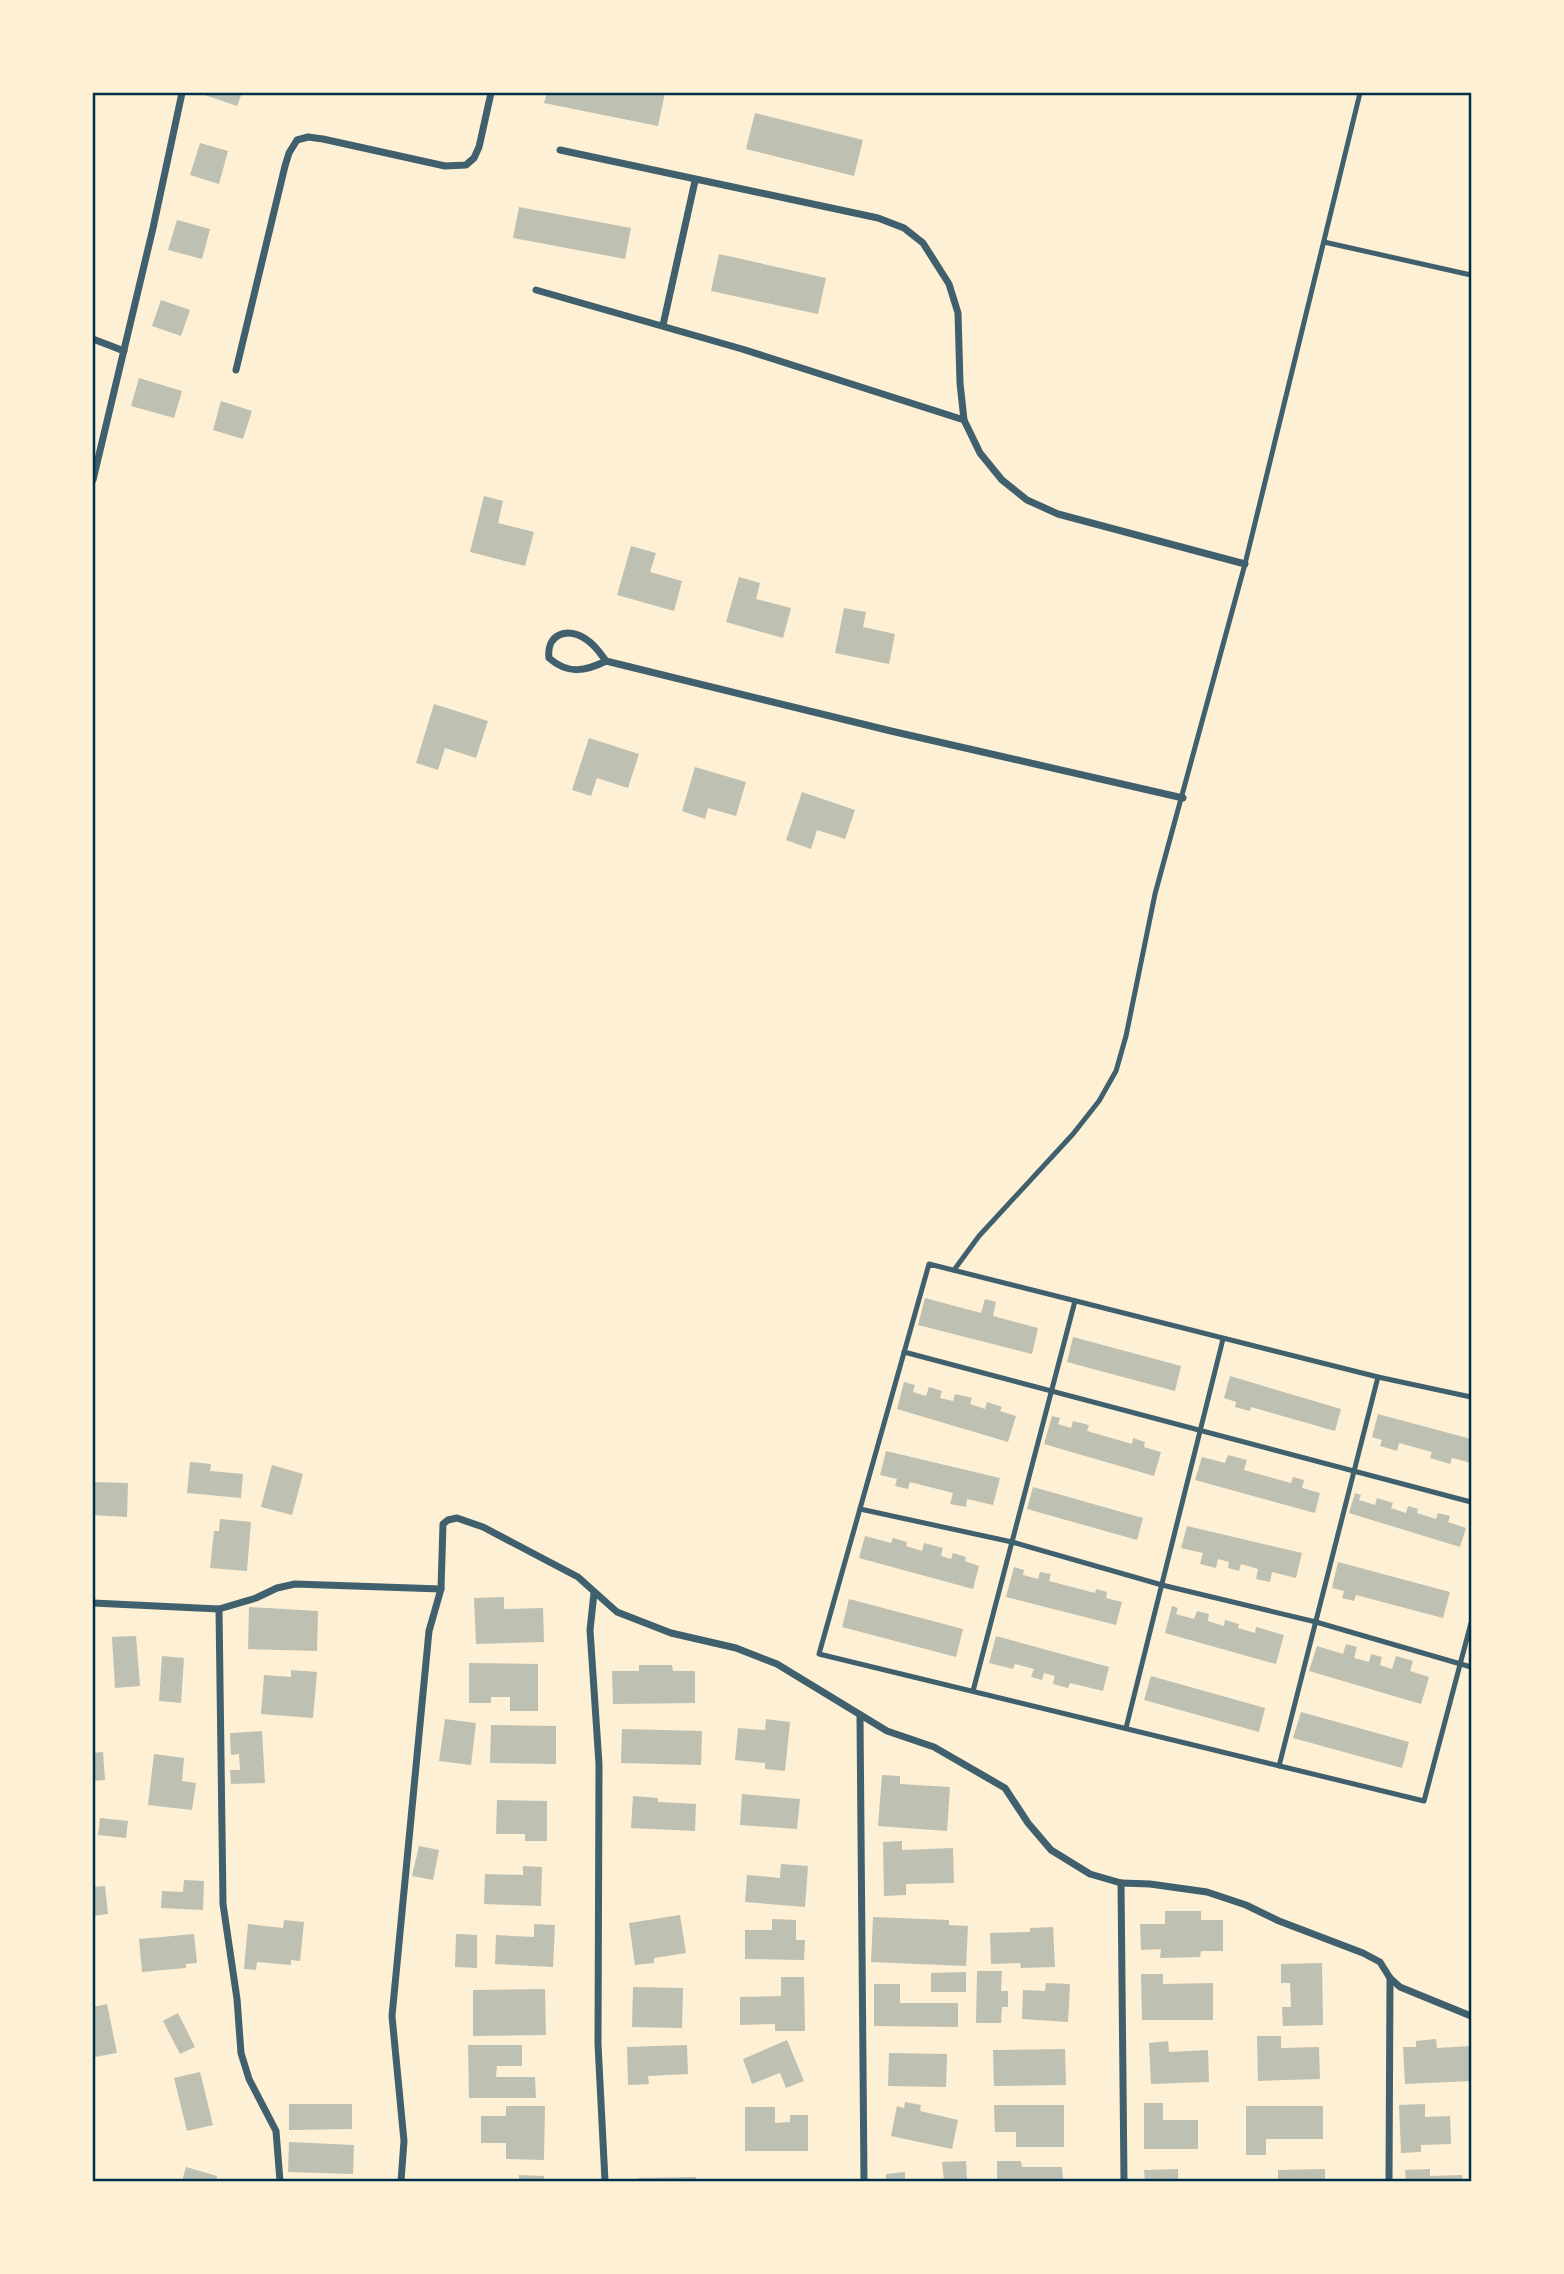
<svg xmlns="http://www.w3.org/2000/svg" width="1564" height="2274" viewBox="0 0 1564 2274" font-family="'PT Sans',sans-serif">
  <rect width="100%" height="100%" fill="#fdf0d5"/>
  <g fill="#bec0b2">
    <polygon points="206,93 242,93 237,106 205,95"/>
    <polygon points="547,93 665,93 658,126 544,103"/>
    <polygon points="755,113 863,140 854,176 746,149"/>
    <polygon points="200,143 228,151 219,184 190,175"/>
    <polygon points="519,207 631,228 625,259 513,238"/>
    <polygon points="177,220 210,229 202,259 168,250"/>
    <polygon points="719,254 826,278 818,314 711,291"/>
    <polygon points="161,300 190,310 181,336 152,326"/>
    <polygon points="139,378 182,391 174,418 131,406"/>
    <polygon points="221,401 252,411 243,439 213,430"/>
    <polygon points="484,496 503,501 498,523 534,532 525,566 470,552"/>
    <polygon points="631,546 656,553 650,572 682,581 674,611 617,595"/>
    <polygon points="739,577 760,583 756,599 791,608 783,638 726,622"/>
    <polygon points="844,608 866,612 863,627 895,634 889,664 835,653"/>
    <polygon points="434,704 488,721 476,758 445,748 438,770 416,763"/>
    <polygon points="589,738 639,754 628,788 597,778 591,796 572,790"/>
    <polygon points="695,767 746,782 736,816 708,808 705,819 682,811"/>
    <polygon points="802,792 855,810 845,839 817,830 811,849 786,840"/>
    <polygon points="925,1298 981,1313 985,1299 996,1302 993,1316 1038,1328 1032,1354 918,1325"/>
    <polygon points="1073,1337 1181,1366 1175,1391 1067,1362"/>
    <polygon points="1230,1376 1341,1409 1335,1431 1251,1407 1250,1411 1235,1407 1236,1402 1224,1398"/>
    <polygon points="904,1382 915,1385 913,1392 926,1396 929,1387 942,1391 940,1398 953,1401 955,1394 972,1398 970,1404 985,1409 987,1402 1002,1407 1000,1411 1016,1416 1008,1442 897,1409"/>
    <polygon points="1378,1414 1471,1439 1471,1463 1452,1458 1450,1464 1430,1458 1432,1452 1399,1443 1397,1451 1380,1446 1382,1440 1372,1437"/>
    <polygon points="1052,1416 1060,1418 1058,1424 1071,1428 1073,1421 1089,1425 1087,1431 1132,1444 1133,1438 1145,1442 1144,1447 1161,1452 1154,1476 1044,1444"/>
    <polygon points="886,1451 1000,1478 993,1505 967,1499 966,1507 950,1504 953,1493 910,1482 908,1489 895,1486 897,1479 880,1475"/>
    <polygon points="1228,1455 1247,1460 1244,1470 1291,1483 1293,1477 1304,1480 1302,1488 1320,1493 1315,1513 1195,1480 1202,1457 1225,1463"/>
    <polygon points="190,1462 211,1464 210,1471 243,1474 241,1498 187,1493"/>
    <polygon points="272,1465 303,1474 292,1515 261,1507"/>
    <polygon points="93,1482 128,1483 127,1517 93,1515"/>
    <polygon points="1033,1487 1143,1518 1137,1540 1027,1509"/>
    <polygon points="1355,1493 1361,1495 1359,1500 1375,1505 1377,1498 1393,1503 1391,1508 1406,1513 1408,1506 1418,1509 1417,1513 1436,1519 1438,1513 1450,1516 1448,1522 1466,1528 1460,1547 1349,1513"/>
    <polygon points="220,1519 251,1522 247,1571 210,1568 214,1531 219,1531"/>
    <polygon points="1187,1526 1302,1553 1296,1578 1272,1572 1270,1582 1256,1579 1258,1569 1241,1564 1239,1571 1228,1568 1229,1562 1218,1559 1216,1568 1200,1564 1203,1553 1181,1548"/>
    <polygon points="865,1536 891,1543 893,1538 907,1542 906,1546 922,1551 924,1543 943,1548 941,1556 951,1559 953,1553 966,1557 965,1561 979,1566 973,1589 859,1558"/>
    <polygon points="1338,1562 1450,1592 1443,1618 1356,1595 1354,1601 1342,1598 1344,1591 1332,1588"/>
    <polygon points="1014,1567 1024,1570 1023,1575 1038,1579 1040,1572 1051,1574 1049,1581 1095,1593 1096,1589 1107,1592 1106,1598 1122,1602 1116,1625 1006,1597"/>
    <polygon points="504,1597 504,1609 543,1608 544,1642 476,1644 474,1598"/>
    <polygon points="849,1599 963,1629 956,1657 842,1627"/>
    <polygon points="1172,1606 1178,1608 1176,1614 1194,1619 1197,1611 1209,1614 1208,1621 1224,1626 1225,1620 1239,1624 1238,1628 1255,1633 1256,1627 1284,1635 1276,1664 1165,1633"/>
    <polygon points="249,1607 318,1611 317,1651 248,1649"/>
    <polygon points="136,1636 140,1686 115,1688 112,1637"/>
    <polygon points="996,1636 1109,1667 1103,1691 1070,1683 1068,1688 1053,1684 1055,1676 1044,1673 1042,1680 1031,1677 1034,1669 1015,1664 1013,1669 989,1663"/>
    <polygon points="1346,1644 1357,1647 1354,1658 1369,1662 1371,1654 1382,1657 1380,1665 1392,1669 1396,1656 1413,1661 1410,1671 1429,1677 1421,1704 1309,1671 1317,1646 1343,1654"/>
    <polygon points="162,1656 184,1658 181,1703 159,1701"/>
    <polygon points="469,1663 538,1664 538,1711 510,1711 510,1697 491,1697 491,1703 469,1703"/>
    <polygon points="639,1665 672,1665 673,1671 695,1671 695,1703 613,1704 612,1671 639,1671"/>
    <polygon points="291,1670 317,1672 313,1718 261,1714 264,1675 291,1677"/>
    <polygon points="1151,1676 1265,1708 1259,1732 1144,1700"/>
    <polygon points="1301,1712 1409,1742 1402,1768 1293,1738"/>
    <polygon points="445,1719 476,1723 471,1765 439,1761"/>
    <polygon points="766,1719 790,1722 785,1771 765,1769 765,1763 735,1760 738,1728 765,1730"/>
    <polygon points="491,1725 556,1726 556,1764 490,1763"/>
    <polygon points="622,1729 702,1731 701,1765 621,1763"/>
    <polygon points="262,1731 265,1783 231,1784 230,1770 240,1770 239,1754 231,1755 230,1733"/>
    <polygon points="103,1752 105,1780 93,1781 93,1753"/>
    <polygon points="154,1754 184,1758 182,1781 196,1783 192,1810 148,1805"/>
    <polygon points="882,1775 900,1776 900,1784 950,1787 947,1831 878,1826"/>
    <polygon points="742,1794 800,1799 797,1829 740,1825"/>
    <polygon points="633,1796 658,1798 658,1802 696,1804 695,1831 631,1828"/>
    <polygon points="497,1800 547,1801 547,1841 525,1841 525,1834 496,1834"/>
    <polygon points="100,1818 128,1821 126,1838 98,1835"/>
    <polygon points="902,1841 902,1850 953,1848 954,1883 906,1884 906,1895 884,1896 883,1842"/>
    <polygon points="419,1846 439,1850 433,1880 412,1876"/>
    <polygon points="781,1864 808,1866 805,1907 745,1902 747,1875 780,1878"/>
    <polygon points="523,1866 542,1867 541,1906 484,1904 485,1874 523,1875"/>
    <polygon points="184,1880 204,1881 203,1910 161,1908 162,1891 183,1892"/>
    <polygon points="105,1886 108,1914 93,1916 93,1887"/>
    <polygon points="1165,1911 1201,1911 1201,1920 1223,1920 1223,1951 1201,1951 1200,1957 1160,1958 1161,1949 1141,1950 1140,1924 1165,1924"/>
    <polygon points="680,1915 686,1953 654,1958 654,1963 635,1965 629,1923"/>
    <polygon points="873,1917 949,1920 949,1925 968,1926 966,1966 871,1962"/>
    <polygon points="772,1919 796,1920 796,1940 805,1940 804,1960 745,1959 745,1930 772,1930"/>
    <polygon points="284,1920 304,1922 300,1961 291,1960 291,1965 257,1962 256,1970 244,1969 248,1924 283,1928"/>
    <polygon points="534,1924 555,1925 553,1967 495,1964 496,1935 534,1937"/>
    <polygon points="1053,1927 1055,1967 1021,1968 1020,1963 991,1964 990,1933 1030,1932 1030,1928"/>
    <polygon points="194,1934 197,1963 186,1964 186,1968 142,1972 139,1939"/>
    <polygon points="456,1934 477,1935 477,1968 455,1967"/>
    <polygon points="1322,1963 1323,2025 1283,2026 1282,2007 1291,2007 1290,1983 1281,1983 1281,1964"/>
    <polygon points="977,1971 1002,1971 1001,1991 1008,1991 1008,2007 1002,2007 1001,2023 976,2023"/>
    <polygon points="966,1972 966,1992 931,1992 931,1973"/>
    <polygon points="1141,1974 1163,1974 1163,1984 1213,1983 1213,2020 1142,2020"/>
    <polygon points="781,1977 804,1977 805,2031 775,2031 775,2024 740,2025 740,1997 781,1996"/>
    <polygon points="1046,1983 1070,1984 1068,2022 1022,2019 1023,1990 1045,1991"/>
    <polygon points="874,1984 900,1984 900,2003 958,2003 958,2027 874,2026"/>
    <polygon points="633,1987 683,1988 682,2028 632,2027"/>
    <polygon points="545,1989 546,2035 473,2036 473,1990"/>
    <polygon points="107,2004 117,2053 95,2057 93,2007"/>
    <polygon points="178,2013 195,2047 180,2054 163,2021"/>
    <polygon points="1257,2036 1281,2036 1281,2048 1319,2047 1320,2079 1258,2081"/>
    <polygon points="1436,2039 1437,2048 1471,2046 1471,2081 1405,2084 1403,2047 1416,2047 1416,2041"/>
    <polygon points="787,2040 804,2081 786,2088 780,2073 752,2084 743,2059"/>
    <polygon points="1168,2041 1169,2052 1208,2050 1209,2082 1151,2084 1149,2043"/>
    <polygon points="468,2045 522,2045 522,2066 497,2066 496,2077 535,2077 536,2098 469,2098"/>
    <polygon points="687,2045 688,2074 648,2076 649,2084 628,2085 627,2047"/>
    <polygon points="1065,2049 1066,2085 994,2086 993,2050"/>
    <polygon points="889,2053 947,2054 946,2087 888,2086"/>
    <polygon points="200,2072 213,2125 187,2131 174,2078"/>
    <polygon points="905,2102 921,2105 920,2111 958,2120 952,2149 891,2136 897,2106 904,2108"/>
    <polygon points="1144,2103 1163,2103 1163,2120 1198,2120 1198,2149 1144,2149"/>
    <polygon points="289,2104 352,2104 352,2129 289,2130"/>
    <polygon points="1425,2104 1425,2117 1450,2116 1451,2144 1421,2145 1421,2152 1401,2153 1399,2105"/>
    <polygon points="994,2105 1064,2105 1064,2147 1016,2147 1016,2132 995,2132"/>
    <polygon points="506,2106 545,2106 544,2160 506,2159 506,2143 481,2143 481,2116 506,2116"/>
    <polygon points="1246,2106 1323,2106 1323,2139 1266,2139 1266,2155 1246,2155"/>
    <polygon points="745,2107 775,2107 775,2123 790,2122 790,2115 808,2115 808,2151 745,2151"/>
    <polygon points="289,2142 354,2145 353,2174 288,2172"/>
    <polygon points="966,2161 967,2181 944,2181 942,2162"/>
    <polygon points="997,2161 1021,2161 1022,2167 1062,2167 1063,2181 997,2181"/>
    <polygon points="186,2167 217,2176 216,2181 182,2181"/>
    <polygon points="1178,2169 1178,2181 1145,2181 1144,2170"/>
    <polygon points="1325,2169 1325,2181 1278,2181 1278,2170"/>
    <polygon points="1430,2169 1430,2176 1462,2175 1463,2181 1406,2181 1405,2170"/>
    <polygon points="905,2172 905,2181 886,2181 886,2174"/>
    <polygon points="519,2175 544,2176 544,2181 519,2181"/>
    <polygon points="696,2177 696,2181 638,2181 638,2178"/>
  </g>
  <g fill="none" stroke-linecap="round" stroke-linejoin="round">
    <g stroke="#3f606c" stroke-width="5">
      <polyline points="1324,242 1471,275"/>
      <polyline points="954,1270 979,1236 1073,1134 1099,1101 1116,1071 1126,1036 1155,894 1245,564 1360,93"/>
      <polyline points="904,1352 1471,1502"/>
      <polyline points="1471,1397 1378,1377 929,1264 819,1654 1424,1801 1471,1623"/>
      <polyline points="860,1509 1012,1542 1162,1585 1316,1622 1471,1667"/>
      <polyline points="973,1691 1075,1301"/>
      <polyline points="1126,1728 1223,1339"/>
      <polyline points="1279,1766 1378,1377"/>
    </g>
    <g stroke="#3f606c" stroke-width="7">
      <polyline points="560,150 878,218 904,228 923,243 949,284 958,313 960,383 964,420 980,453 1002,480 1027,500 1058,514 1245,564"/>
      <polyline points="536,290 742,349 964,420"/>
      <polyline points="663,325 695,181"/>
      <polyline points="93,339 124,351"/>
      <polyline points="236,370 285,166 289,153 297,140 308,137 323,139 445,166 466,165 474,158 479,147 491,93"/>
      <polyline points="93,480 153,228 182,93"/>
      <path d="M606 661C586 671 568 675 549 658 546 634 568 626 587 640 595 645 600 653 606 661L891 731 1183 798"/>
      <polyline points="594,1593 590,1630 599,1764 598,2044 605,2181"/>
      <polyline points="93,1603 219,1609 256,1598 277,1588 295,1584 441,1589"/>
      <polyline points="219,1609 223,1904 237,1999 241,2053 249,2079 276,2131 280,2181"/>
      <polyline points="860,1717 864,2181"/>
      <polyline points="1121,1883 1124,2181"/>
      <polyline points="401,2181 404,2141 392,2016 429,1631 441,1589 443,1524 448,1520 457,1518 483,1527 578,1577 617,1612 671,1633 736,1648 777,1664 887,1731 934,1747 1005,1788 1028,1823 1051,1850 1090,1874 1121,1883 1150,1884 1207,1892 1246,1905 1279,1921 1363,1953 1380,1962 1390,1978 1400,1987 1471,2016"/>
      <polyline points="1389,2181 1390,1978"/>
    </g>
  </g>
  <rect width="1564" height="2274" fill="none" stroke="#fdf0d5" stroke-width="189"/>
  <rect x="94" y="94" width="1376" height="2086" fill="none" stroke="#003049" stroke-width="2.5"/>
</svg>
